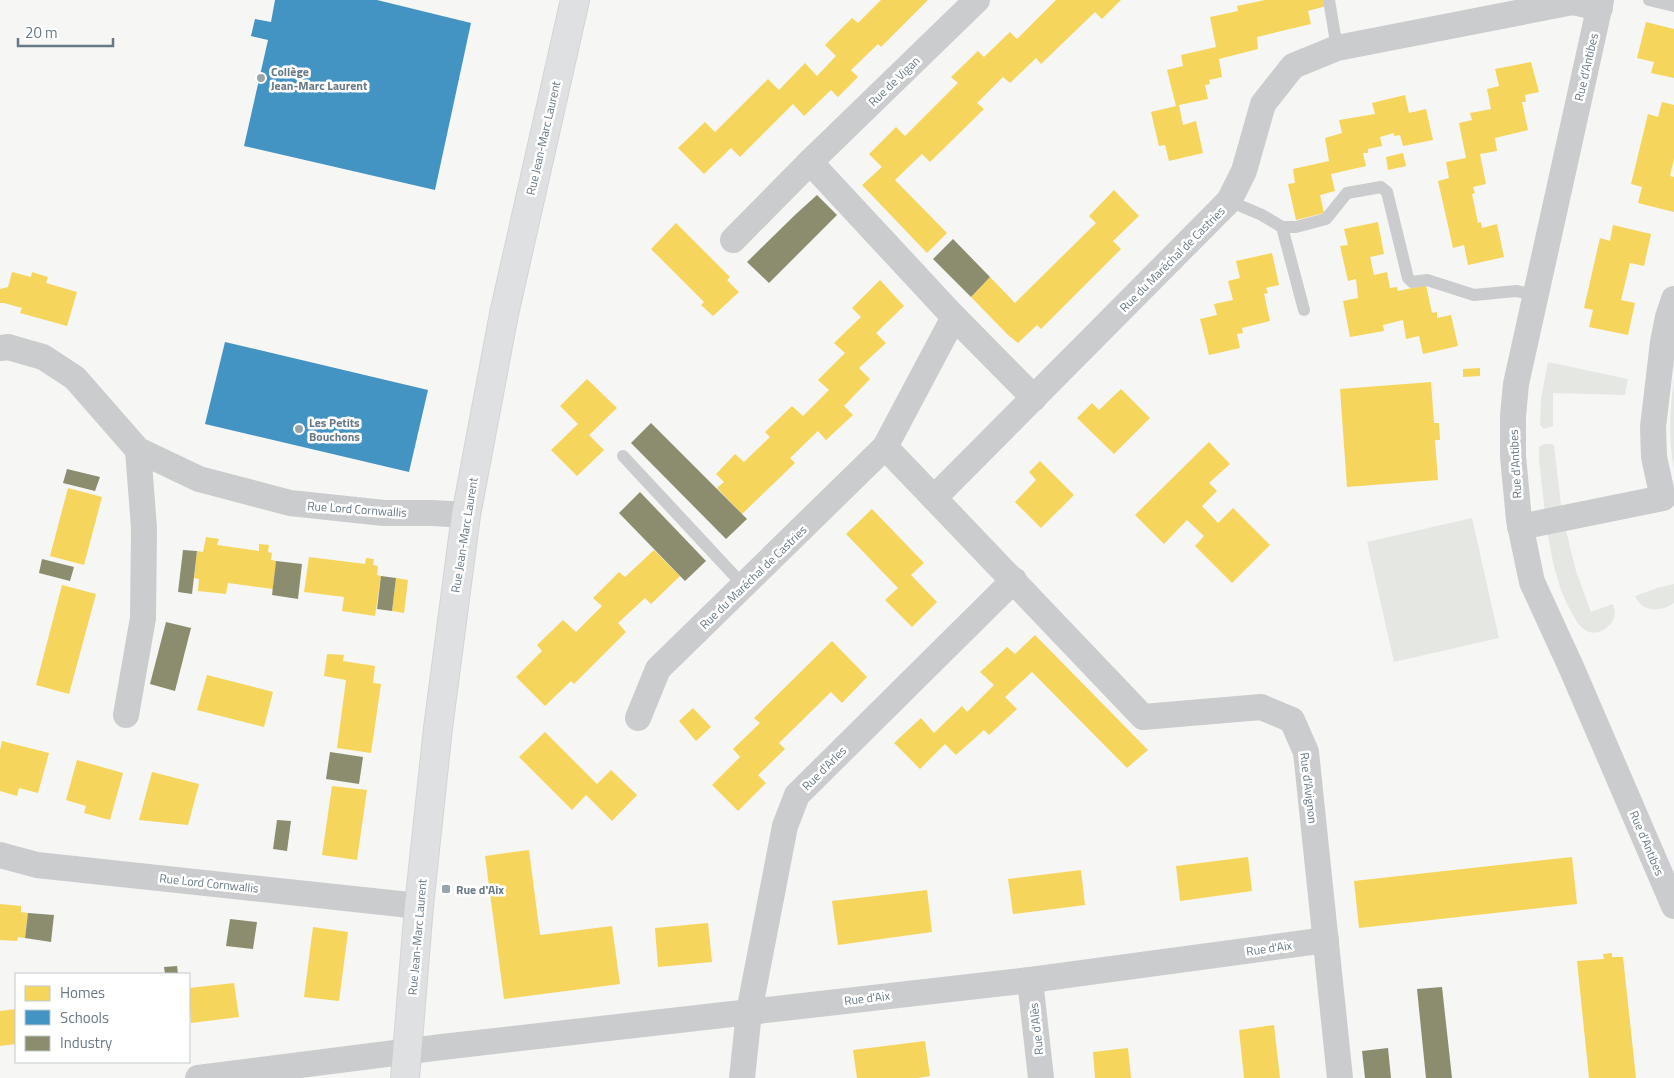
<svg xmlns="http://www.w3.org/2000/svg" width="1674" height="1078" viewBox="0 0 1674 1078" font-family="'Titillium Web',sans-serif">
  <rect width="100%" height="100%" fill="#f6f6f5"/>
  <g fill="#e5e8e2">
    <polygon points="1548,362 1628,379 1625,395 1553,393 1553,426 1544,429 1540,425 1541,399"/>
    <path d="M1674 377V470C1668 439 1670 409 1674 377Z"/>
    <path d="M1544 444H1551L1554 445 1562 514 1576 571 1591 612 1613 604C1613 607 1615 609 1615 612 1615 626 1597 638 1585 630 1580 627 1576 621 1573 615 1548 574 1545 508 1539 460V447Z"/>
    <polygon points="1472,518 1499,638 1394,662 1367,542"/>
    <path d="M1674 584V603C1661 612 1642 613 1635 596L1657 588Z"/>
  </g>
  <g fill="#f6d55c">
    <polygon points="881,0 928,0 881,47 878,44 851,70 858,77 838,97 831,90 804,116 793,104 740,157 731,148 704,174 678,148 705,122 715,132 768,79 779,90 805,63 817,76 836,56 825,45 852,18 858,23"/>
    <polygon points="1056,0 1121,0 1102,19 1095,12 1041,64 1036,58 1010,83 1003,77 977,103 984,109 930,162 922,154 895,180 947,233 927,253 862,185 882,167 869,154 896,127 905,136 958,83 951,77 978,51 984,57 1010,32 1017,39"/>
    <polygon points="1265,0 1324,0 1326,6 1308,11 1311,24 1257,37 1258,49 1219,59 1222,77 1209,80 1210,84 1205,85 1208,99 1179,105 1183,125 1196,121 1203,153 1169,161 1165,145 1159,146 1151,112 1176,106 1167,70 1183,66 1181,55 1216,47 1210,17 1238,11 1237,6"/>
    <polygon points="1646,22 1674,29 1674,78 1651,73 1654,62 1637,58"/>
    <polygon points="1531,62 1539,92 1525,95 1526,102 1522,102 1528,130 1495,138 1497,151 1480,154 1486,184 1473,187 1475,193 1472,194 1478,223 1481,222 1482,228 1497,224 1504,257 1468,265 1464,245 1453,248 1438,181 1449,178 1446,162 1466,158 1459,123 1472,120 1470,113 1491,109 1487,89 1499,86 1495,69"/>
    <polygon points="1405,95 1409,113 1426,109 1433,140 1403,146 1400,135 1394,136 1394,133 1380,137 1382,146 1368,149 1368,153 1363,153 1366,166 1331,174 1335,191 1320,195 1324,213 1296,220 1288,184 1295,183 1293,169 1329,161 1325,138 1342,133 1339,120 1375,114 1372,103"/>
    <polygon points="1662,102 1674,105 1674,159 1670,176 1674,177 1674,212 1638,203 1642,187 1631,184 1648,114 1658,117"/>
    <polygon points="1403,153 1406,166 1388,170 1386,157"/>
    <polygon points="1114,190 1139,216 1113,241 1121,249 1041,329 1037,325 1018,343 1008,335 971,297 990,277 1015,303 1096,223 1089,216"/>
    <polygon points="1378,222 1384,254 1370,257 1374,275 1387,272 1390,288 1397,287 1398,291 1426,285 1432,313 1437,312 1437,318 1451,315 1458,346 1423,354 1419,336 1406,339 1403,320 1383,325 1384,331 1350,337 1343,301 1358,298 1356,279 1348,281 1340,246 1348,245 1344,229"/>
    <polygon points="676,223 730,277 727,280 739,292 713,316 701,305 704,302 651,249"/>
    <polygon points="1613,225 1651,234 1644,266 1630,263 1621,300 1635,303 1628,335 1589,327 1593,310 1584,308 1600,238 1610,241"/>
    <polygon points="1272,253 1279,285 1266,288 1268,293 1264,294 1270,321 1242,328 1243,333 1237,334 1240,348 1209,355 1200,319 1217,315 1214,304 1233,300 1228,281 1240,278 1236,261"/>
    <polygon points="12,272 31,277 32,272 48,277 46,283 77,292 67,326 20,313 22,308 4,303 0,303 0,289 8,287"/>
    <polygon points="880,280 904,306 876,333 886,343 859,368 870,379 844,406 853,415 826,440 818,431 790,458 795,463 742,514 717,488 724,482 716,474 735,454 744,462 770,437 765,432 792,406 803,416 829,390 818,380 845,353 834,343 861,317 852,308"/>
    <polygon points="1480,368 1480,376 1463,377 1463,369"/>
    <polygon points="587,379 617,408 589,435 604,450 577,476 551,450 578,424 560,406"/>
    <polygon points="1431,382 1434,423 1439,423 1440,440 1435,440 1438,480 1347,487 1340,389"/>
    <polygon points="1121,389 1150,418 1114,454 1077,418 1092,403 1099,410"/>
    <polygon points="1209,442 1230,464 1209,483 1217,491 1202,506 1218,523 1233,508 1270,545 1232,583 1195,546 1204,536 1187,520 1164,544 1135,515"/>
    <polygon points="1040,461 1074,495 1041,528 1015,502 1036,480 1029,472"/>
    <polygon points="68,488 102,497 84,565 50,556"/>
    <polygon points="872,509 924,563 911,575 937,602 912,627 885,600 898,588 846,534"/>
    <polygon points="206,537 219,539 217,545 259,551 259,544 269,545 268,552 272,553 271,560 276,561 273,589 228,583 226,594 198,591 199,579 194,578 197,551 203,552"/>
    <polygon points="654,550 680,576 651,604 645,598 618,623 626,632 574,684 571,681 545,706 516,677 542,651 537,645 563,620 576,632 602,606 593,598 619,572 625,577"/>
    <polygon points="309,557 365,564 366,558 374,559 373,565 378,566 377,575 381,576 375,616 342,611 344,597 304,592"/>
    <polygon points="396,578 408,580 404,613 392,611"/>
    <polygon points="62,585 96,594 69,694 36,685"/>
    <polygon points="1035,635 1148,750 1127,768 1032,672 1005,697 1017,709 989,735 984,730 956,755 945,744 920,769 894,743 921,718 934,733 962,706 967,712 994,685 980,672 1007,647 1015,654"/>
    <polygon points="832,641 867,677 842,703 831,692 779,743 785,749 758,775 766,783 738,811 712,785 740,757 733,749 760,723 754,718"/>
    <polygon points="327,654 344,655 343,661 375,666 373,683 381,684 371,753 337,748 346,680 324,676"/>
    <polygon points="207,675 273,692 264,727 197,710"/>
    <polygon points="693,708 711,727 696,741 679,721"/>
    <polygon points="545,732 597,784 611,770 637,795 612,821 586,795 572,810 519,757"/>
    <polygon points="2,741 49,753 38,793 19,788 17,796 0,791 0,750"/>
    <polygon points="77,760 123,773 110,820 84,813 86,806 66,800"/>
    <polygon points="152,772 199,784 188,825 139,820"/>
    <polygon points="332,786 367,790 357,860 322,855"/>
    <polygon points="529,850 540,935 612,926 620,984 504,999 485,856"/>
    <polygon points="1248,857 1252,891 1180,901 1176,866"/>
    <polygon points="1572,857 1577,904 1359,928 1354,881"/>
    <polygon points="1081,870 1085,905 1013,914 1008,879"/>
    <polygon points="927,890 932,932 838,945 832,901"/>
    <polygon points="0,904 21,906 21,912 28,913 25,938 18,937 17,941 0,940"/>
    <polygon points="708,923 712,962 658,967 655,928"/>
    <polygon points="313,927 348,932 339,1001 304,997"/>
    <polygon points="1612,953 1612,957 1623,957 1636,1078 1589,1078 1577,961 1604,959 1603,954"/>
    <polygon points="234,983 239,1017 191,1023 189,988"/>
    <polygon points="16,1009 16,1044 0,1046 0,1011"/>
    <polygon points="1274,1025 1280,1078 1244,1078 1239,1030"/>
    <polygon points="925,1041 930,1076 918,1078 857,1078 853,1050"/>
    <polygon points="1128,1048 1131,1078 1095,1078 1093,1052"/>
  </g>
  <g fill="#4393c3">
    <polygon points="275,0 377,0 471,23 435,190 244,146 268,40 251,36 255,19 271,22"/>
    <polygon points="225,342 428,390 409,472 205,424"/>
  </g>
  <g fill="#8c8c6e">
    <polygon points="817,195 837,215 769,283 747,262 796,214"/>
    <polygon points="953,239 990,277 971,297 933,259"/>
    <polygon points="651,423 747,519 726,539 631,443"/>
    <polygon points="67,469 100,477 95,491 63,483"/>
    <polygon points="640,492 706,561 685,581 619,513"/>
    <polygon points="183,550 197,551 192,594 178,592"/>
    <polygon points="42,559 74,567 70,581 39,573"/>
    <polygon points="276,561 302,564 298,599 272,595"/>
    <polygon points="381,576 396,578 392,611 377,609"/>
    <polygon points="166,622 191,628 175,691 150,684"/>
    <polygon points="330,752 363,757 359,784 326,779"/>
    <polygon points="277,820 291,821 287,851 273,849"/>
    <polygon points="28,913 54,915 51,942 25,938"/>
    <polygon points="230,919 257,922 253,949 226,946"/>
    <polygon points="177,966 178,974 165,974 164,967"/>
    <polygon points="1442,987 1452,1078 1426,1078 1417,989"/>
    <polygon points="1388,1048 1391,1078 1365,1078 1362,1051"/>
  </g>
  <g fill="none" stroke-linecap="round" stroke-linejoin="round">
    <defs>
      <polyline id="secondary" points="405,1078 419,906 438,728 466,515 504,314 575,0"/>
    </defs>
    <use href="#secondary" stroke="#d3d4d5" stroke-width="30"/>
    <g stroke="#cbcccd" stroke-width="12">
      <polyline points="1329,0 1337,48"/>
      <polyline points="1649,0 1674,6"/>
      <polyline points="1229,201 1262,215 1282,227 1296,227 1326,219 1347,193 1381,187 1387,192 1408,278 1412,282 1427,280 1474,295 1516,291 1536,295"/>
      <polyline points="1282,227 1304,310"/>
      <polyline points="623,456 744,586"/>
    </g>
    <g stroke="#cbcccd" stroke-width="26">
      <polyline points="1601,0 1516,384 1513,416 1513,456 1519,520 1532,582 1571,667 1674,906"/>
      <polyline points="810,162 954,317 1034,398"/>
      <polyline points="733,240 810,162 977,0"/>
      <polyline points="0,348 8,347 43,357 75,378 138,450 199,479 290,503 384,513 432,513 466,515"/>
      <polyline points="885,447 954,317"/>
      <polyline points="934,498 1143,717 1261,707 1292,720 1306,752 1340,1078"/>
      <polyline points="1520,527 1663,498 1654,457 1653,427 1663,342 1668,317 1674,299"/>
      <polyline points="126,715 143,618 144,528 138,450"/>
      <polyline points="638,718 658,669 885,447 934,498 1229,201 1244,171 1263,104 1293,66 1337,48 1573,2 1600,8"/>
      <polyline points="0,855 37,865 419,906"/>
      <polyline points="1030,980 1041,1078"/>
      <polyline points="198,1078 442,1047 1030,980 1326,940"/>
      <polyline points="742,1078 749,1012 785,826 797,795 1014,580"/>
    </g>
    <use href="#secondary" stroke="#dfe0e1" stroke-width="28"/>
  </g>
  <g fill="#99a5ac" stroke="#fff" stroke-width="2">
    <circle cx="261" cy="78" r="5"/>
    <circle cx="299" cy="429" r="5"/>
    <rect x="441" y="884" width="10" height="10" rx="2.5"/>
  </g>
  <g text-anchor="middle" dominant-baseline="central" stroke-width="5" stroke-linejoin="round" paint-order="stroke">
    <g font-size="12" fill="#677984" stroke="#fff">
      <text transform="translate(1586 67) rotate(-77)">Rue d'Antibes</text>
      <text transform="translate(894 81) rotate(-44)">Rue de Vigan</text>
      <text transform="translate(543 138) rotate(-77)">Rue Jean-Marc Laurent</text>
      <text transform="translate(1172 259) rotate(-45)">Rue du Maréchal de Castries</text>
      <text transform="translate(1515 464) rotate(-93)">Rue d'Antibes</text>
      <text transform="translate(357 509) rotate(4)">Rue Lord Cornwallis</text>
      <text transform="translate(464 535) rotate(-81)">Rue Jean-Marc Laurent</text>
      <text transform="translate(753 577) rotate(-44)">Rue du Maréchal de Castries</text>
      <text transform="translate(824 768) rotate(-45)">Rue d'Arles</text>
      <text transform="translate(1309 788) rotate(83)">Rue d'Avignon</text>
      <text transform="translate(1647 843) rotate(67)">Rue d'Antibes</text>
      <text transform="translate(209 883) rotate(6)">Rue Lord Cornwallis</text>
      <text transform="translate(417 937) rotate(-85)">Rue Jean-Marc Laurent</text>
      <text transform="translate(1269 948) rotate(-8)">Rue d'Aix</text>
      <text transform="translate(867 998) rotate(-7)">Rue d'Aix</text>
      <text transform="translate(1036 1029) rotate(-96)">Rue d'Alès</text>
    </g>
    <g font-size="12" font-weight="bold" fill="#677984" stroke="#fff" text-anchor="start">
      <text x="271" y="71">Collège<tspan x="271" dy="14">Jean-Marc Laurent</tspan></text>
      <text x="309" y="422">Les Petits<tspan x="309" dy="14">Bouchons</tspan></text>
      <text x="456" y="889">Rue d'Aix</text>
    </g>
  </g>
  <rect x="15" y="973" width="175" height="90" fill="#ffffff" stroke="#c2c9ce"/>
  <rect x="25" y="986" width="25" height="15" fill="#f6d55c" stroke="#c2c9ce"/>
  <text x="60" y="998" font-size="15" fill="#677984">Homes</text>
  <rect x="25" y="1010" width="25" height="15" fill="#4393c3" stroke="#c2c9ce"/>
  <text x="60" y="1023" font-size="15" fill="#677984">Schools</text>
  <rect x="25" y="1036" width="25" height="15" fill="#8c8c6e" stroke="#c2c9ce"/>
  <text x="60" y="1048" font-size="15" fill="#677984">Industry</text>
  <path d="M18 38v8h95v-8" fill="none" stroke="#677984" stroke-width="2.5"/>
  <text x="25" y="38" font-size="15" fill="#677984" stroke="#ffffff" stroke-width="4" paint-order="stroke">20 m</text>
</svg>
